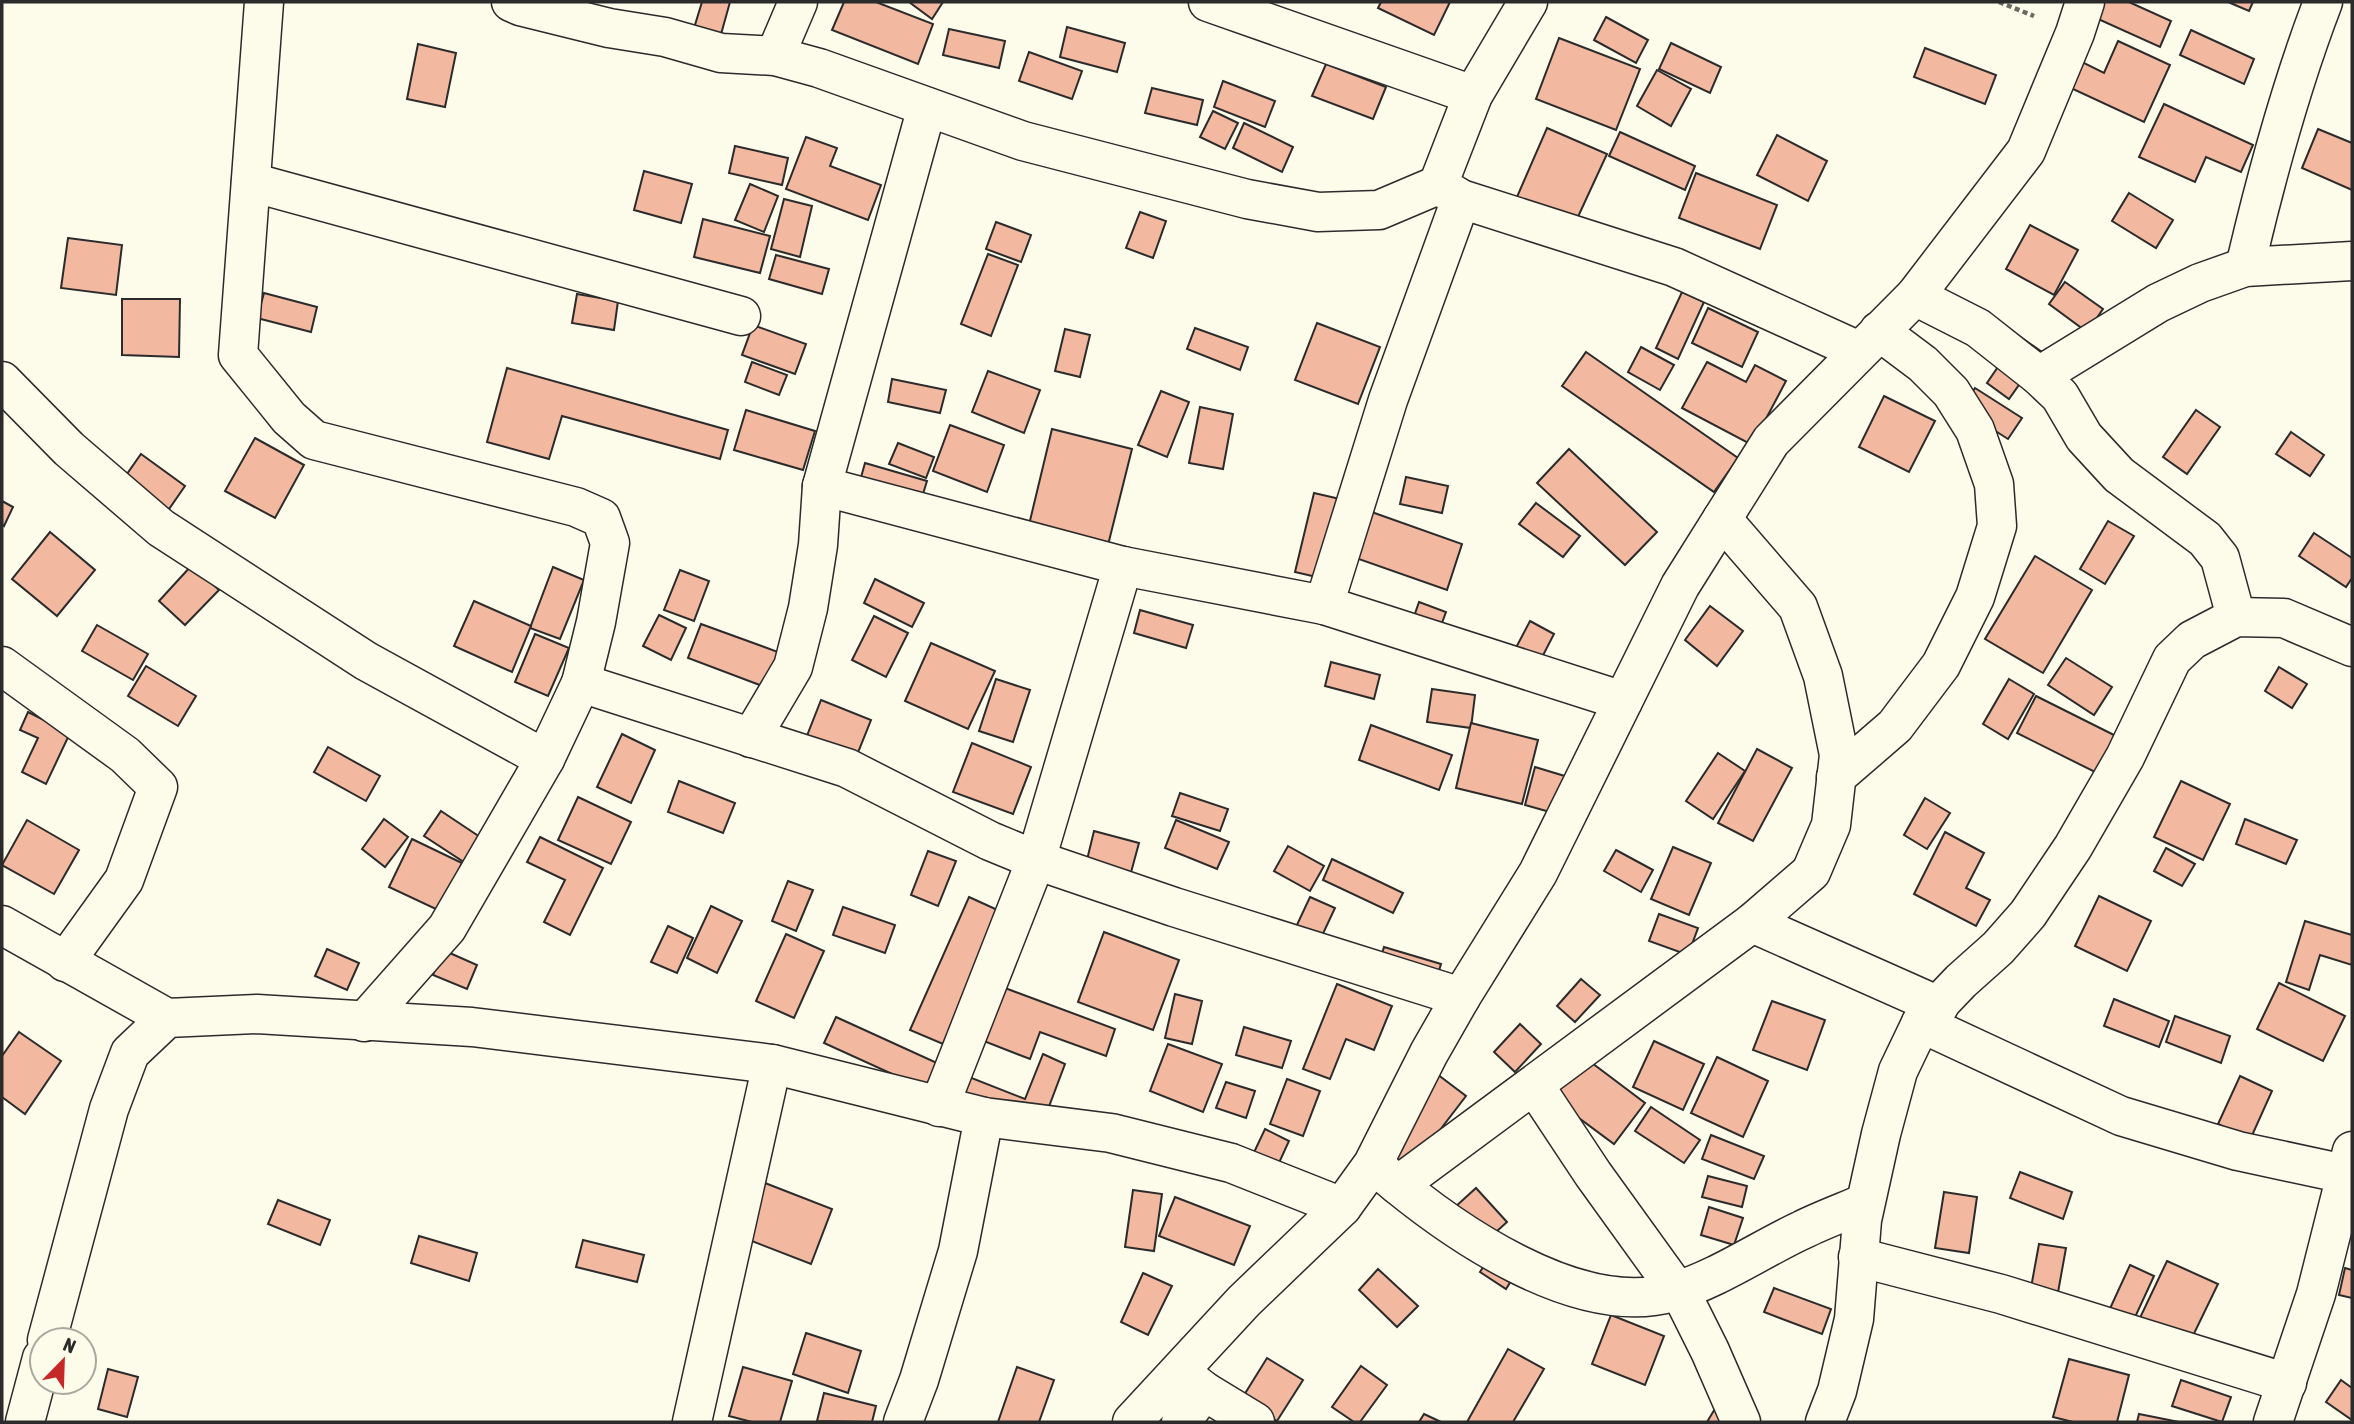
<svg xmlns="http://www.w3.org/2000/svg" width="2354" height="1424" viewBox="0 0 2354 1424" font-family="'Asap Condensed',sans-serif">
  <rect width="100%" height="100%" fill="#fdfbea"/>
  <g fill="#f2b8a0" stroke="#2b2b2b" stroke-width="2">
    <polygon points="702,2 730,2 718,45 691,38"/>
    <polygon points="844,2 876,2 933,24 918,64 832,30"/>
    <polygon points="909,2 943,2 932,19"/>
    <polygon points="1381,2 1450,2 1434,35 1378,8"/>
    <polygon points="2093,2 2129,2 2171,21 2160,47 2087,14"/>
    <polygon points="2228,2 2253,2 2249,11"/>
    <polygon points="1606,17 1648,40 1636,63 1594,40"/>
    <polygon points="1067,27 1125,43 1117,72 1060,57"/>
    <polygon points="949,29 1005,41 999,68 943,55"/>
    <polygon points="2191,30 2254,59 2244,84 2180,55"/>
    <polygon points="1559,38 1640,69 1616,130 1536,99"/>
    <polygon points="2118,41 2170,65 2144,122 2060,83 2072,57 2104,73"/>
    <polygon points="1671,43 1721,67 1710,93 1659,69"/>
    <polygon points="418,44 456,53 445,107 407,99"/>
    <polygon points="1925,48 1996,75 1985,104 1914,77"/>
    <polygon points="1029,52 1082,71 1072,99 1019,81"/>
    <polygon points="1326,64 1386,87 1373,119 1312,96"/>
    <polygon points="1657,70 1691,89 1671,126 1637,106"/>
    <polygon points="1223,81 1275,101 1265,127 1214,107"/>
    <polygon points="1152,88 1203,100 1197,125 1145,113"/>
    <polygon points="2164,104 2253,145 2241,172 2206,157 2195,182 2139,157"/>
    <polygon points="1213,111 1238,123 1225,149 1200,137"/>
    <polygon points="1244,123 1293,147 1282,172 1233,148"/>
    <polygon points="1547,128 1607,154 1571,232 1513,206"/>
    <polygon points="2318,129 2352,143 2352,190 2302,168"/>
    <polygon points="1620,132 1695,166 1685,190 1609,156"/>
    <polygon points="1777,135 1827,161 1808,201 1757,175"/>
    <polygon points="806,137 837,148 830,166 881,185 868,220 786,189"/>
    <polygon points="735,146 788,158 782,185 729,173"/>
    <polygon points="644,171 692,184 681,223 634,210"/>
    <polygon points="1696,173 1777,205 1760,249 1679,218"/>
    <polygon points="750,184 778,196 764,232 735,220"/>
    <polygon points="2129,193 2173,220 2156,248 2112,221"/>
    <polygon points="784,199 812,206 800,257 771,249"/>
    <polygon points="1140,212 1166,221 1153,258 1126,248"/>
    <polygon points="703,219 770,236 760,273 694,257"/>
    <polygon points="996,222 1031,235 1021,262 986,249"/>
    <polygon points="2030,225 2078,250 2054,295 2006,269"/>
    <polygon points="68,238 122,245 116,295 61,288"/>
    <polygon points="988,254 1018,265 991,336 961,324"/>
    <polygon points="776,255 829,269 822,294 769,279"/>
    <polygon points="2065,282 2103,309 2087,332 2049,304"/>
    <polygon points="1682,292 1704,302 1678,359 1656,348"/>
    <polygon points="264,293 317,307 311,332 257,318"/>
    <polygon points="577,294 618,301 614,330 572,323"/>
    <polygon points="122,299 180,299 179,357 122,355"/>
    <polygon points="1708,308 1758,332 1742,367 1692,343"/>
    <polygon points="1317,323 1380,347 1358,404 1295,380"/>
    <polygon points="753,325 806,344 795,374 742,355"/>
    <polygon points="1195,328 1248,347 1240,370 1187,349"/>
    <polygon points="1065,329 1090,335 1080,377 1055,371"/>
    <polygon points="2019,336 2042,352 2009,399 1987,383"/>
    <polygon points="1641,347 1674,365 1660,390 1628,372"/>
    <polygon points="1586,352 1738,458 1714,492 1562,386"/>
    <polygon points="752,362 787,375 779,395 745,382"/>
    <polygon points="1707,362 1746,382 1755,365 1786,381 1752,445 1682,408"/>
    <polygon points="507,368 728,430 720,459 562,416 549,459 487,442"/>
    <polygon points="988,371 1040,390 1024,433 972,412"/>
    <polygon points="892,379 946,390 940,413 888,402"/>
    <polygon points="1975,388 2022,418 2008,439 1961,409"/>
    <polygon points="1161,391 1189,402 1167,457 1138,445"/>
    <polygon points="1884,396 1935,421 1909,472 1859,447"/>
    <polygon points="1200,407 1233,414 1223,469 1189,463"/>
    <polygon points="746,410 815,431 803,470 734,450"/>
    <polygon points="2196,410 2220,427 2187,474 2163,457"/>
    <polygon points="950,425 1004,445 987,492 933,471"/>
    <polygon points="1052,429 1132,449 1107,549 1028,529"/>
    <polygon points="2291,432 2324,455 2310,476 2276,454"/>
    <polygon points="255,438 304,465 275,518 225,491"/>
    <polygon points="898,443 934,457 926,478 889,464"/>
    <polygon points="1569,449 1657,532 1625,565 1537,483"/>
    <polygon points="141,454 185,486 167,512 122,481"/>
    <polygon points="865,463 927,481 919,507 858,488"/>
    <polygon points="1406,477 1448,486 1442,513 1400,504"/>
    <polygon points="1314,493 1340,499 1321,578 1295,572"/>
    <polygon points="2,501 13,507 4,526 2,524"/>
    <polygon points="1536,503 1580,536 1563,557 1519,524"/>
    <polygon points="1366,510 1462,544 1447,590 1350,556"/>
    <polygon points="2108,521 2134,536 2105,584 2080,569"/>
    <polygon points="50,532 95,570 57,616 12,579"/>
    <polygon points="2314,533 2352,558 2352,578 2346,587 2299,556"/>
    <polygon points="2035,556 2092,590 2043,673 1985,639"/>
    <polygon points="192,565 219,590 185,625 159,601"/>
    <polygon points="553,567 584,580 560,639 530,628"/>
    <polygon points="680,570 709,581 694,621 664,610"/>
    <polygon points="875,579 924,603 912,627 864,603"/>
    <polygon points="474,601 531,626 512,672 454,646"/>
    <polygon points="1419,602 1446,612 1434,644 1408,634"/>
    <polygon points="1710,606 1743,631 1717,666 1685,640"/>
    <polygon points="1140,610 1193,625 1186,648 1134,633"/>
    <polygon points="659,615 686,628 671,660 643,646"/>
    <polygon points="874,616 908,633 886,677 852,660"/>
    <polygon points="1530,621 1554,634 1535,671 1510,659"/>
    <polygon points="701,624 778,652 765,687 688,658"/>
    <polygon points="97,625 148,654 133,680 82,651"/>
    <polygon points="535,634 569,648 548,696 515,682"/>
    <polygon points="931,643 995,671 968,729 905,701"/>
    <polygon points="2066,658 2112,687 2094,715 2048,685"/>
    <polygon points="1331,662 1380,675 1374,699 1325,686"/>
    <polygon points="146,666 196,696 178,726 128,696"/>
    <polygon points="2279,667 2307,684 2292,708 2265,691"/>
    <polygon points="996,679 1030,690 1013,742 979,731"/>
    <polygon points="2009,679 2034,694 2008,739 1983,724"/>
    <polygon points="1432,689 1475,695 1471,728 1427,722"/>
    <polygon points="2036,696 2116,736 2097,773 2017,733"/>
    <polygon points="821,700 871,720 851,770 801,751"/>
    <polygon points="28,712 70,733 46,784 22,772 38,738 20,730"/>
    <polygon points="1471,723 1538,740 1522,804 1456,788"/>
    <polygon points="1371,725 1452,755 1439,790 1359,760"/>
    <polygon points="622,734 655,750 631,803 597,787"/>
    <polygon points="972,743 1031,767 1013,814 953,792"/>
    <polygon points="328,747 380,776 366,801 314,772"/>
    <polygon points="1757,749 1792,768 1753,841 1718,823"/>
    <polygon points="1718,753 1745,771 1713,819 1686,801"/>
    <polygon points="1535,767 1568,777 1557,814 1525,805"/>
    <polygon points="679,781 735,803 723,833 668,812"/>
    <polygon points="2181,781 2230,804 2203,860 2154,837"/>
    <polygon points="1180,793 1228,809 1220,831 1172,816"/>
    <polygon points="578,797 631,822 611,864 558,840"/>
    <polygon points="1925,798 1950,813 1927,849 1904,835"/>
    <polygon points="441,811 486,841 470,866 424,836"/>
    <polygon points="384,819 408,837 385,867 362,849"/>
    <polygon points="2245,819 2297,840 2286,864 2236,844"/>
    <polygon points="27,820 79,850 54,894 2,865"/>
    <polygon points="1176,820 1229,842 1217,869 1165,848"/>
    <polygon points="1094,831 1139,843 1130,876 1086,864"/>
    <polygon points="1945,832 1984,853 1966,888 1990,900 1976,926 1914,894"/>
    <polygon points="540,837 603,868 570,935 544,922 565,880 527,862"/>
    <polygon points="412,839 462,863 440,911 389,887"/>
    <polygon points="1288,846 1324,866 1310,891 1274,871"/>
    <polygon points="1673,847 1711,863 1689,915 1651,899"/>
    <polygon points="2166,848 2195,864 2182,886 2154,871"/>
    <polygon points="1616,850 1653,870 1641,892 1604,871"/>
    <polygon points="928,851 956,861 938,906 911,895"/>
    <polygon points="1332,859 1403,893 1393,913 1323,880"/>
    <polygon points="788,881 813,890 796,931 772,921"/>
    <polygon points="2099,896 2151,921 2127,971 2075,946"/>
    <polygon points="969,897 1002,912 943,1044 910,1030"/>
    <polygon points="1310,897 1335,908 1313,955 1288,944"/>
    <polygon points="711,906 742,921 717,973 687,958"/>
    <polygon points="843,907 895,925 885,953 833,935"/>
    <polygon points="1659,914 1698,928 1688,955 1649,941"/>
    <polygon points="2305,921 2352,935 2352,965 2320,955 2309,990 2286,982"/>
    <polygon points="668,926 693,938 677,973 651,962"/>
    <polygon points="1104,932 1179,960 1153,1030 1078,1002"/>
    <polygon points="786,934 824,951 794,1018 756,1001"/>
    <polygon points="1384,947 1441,964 1432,994 1375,976"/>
    <polygon points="327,949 359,963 347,990 315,976"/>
    <polygon points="443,950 477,965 467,989 433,975"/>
    <polygon points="1581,979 1600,995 1575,1022 1557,1006"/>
    <polygon points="2279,983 2345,1016 2323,1061 2257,1029"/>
    <polygon points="1337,984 1392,1006 1374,1050 1346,1039 1330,1079 1303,1069"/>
    <polygon points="997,985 1115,1029 1106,1056 1040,1032 1030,1059 976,1038"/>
    <polygon points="1175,994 1202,1001 1192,1044 1165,1038"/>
    <polygon points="2114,999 2169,1021 2159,1047 2104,1026"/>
    <polygon points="1772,1001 1825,1020 1807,1070 1753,1050"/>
    <polygon points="2175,1016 2230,1036 2221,1063 2166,1042"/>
    <polygon points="836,1017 937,1063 925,1089 824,1043"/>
    <polygon points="1520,1024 1541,1044 1515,1072 1494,1052"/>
    <polygon points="1244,1027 1291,1041 1282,1068 1236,1055"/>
    <polygon points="19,1032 61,1061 25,1114 2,1097 2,1056"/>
    <polygon points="1654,1041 1704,1064 1683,1110 1633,1087"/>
    <polygon points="1168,1044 1222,1064 1203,1112 1150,1091"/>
    <polygon points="1043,1054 1065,1064 1039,1133 949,1098 959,1073 1025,1099"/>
    <polygon points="1584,1057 1645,1103 1614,1144 1552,1098"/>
    <polygon points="1717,1057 1768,1081 1743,1137 1691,1113"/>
    <polygon points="1429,1068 1466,1096 1410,1169 1373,1141"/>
    <polygon points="2240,1076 2272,1091 2250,1140 2218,1124"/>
    <polygon points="1287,1079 1320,1091 1303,1136 1270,1124"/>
    <polygon points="1226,1082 1255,1091 1246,1118 1216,1108"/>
    <polygon points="1651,1107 1700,1140 1684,1163 1635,1131"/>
    <polygon points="1265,1129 1289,1141 1273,1176 1248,1165"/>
    <polygon points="1711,1135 1764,1156 1754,1179 1702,1159"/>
    <polygon points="2020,1172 2072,1192 2063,1219 2010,1198"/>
    <polygon points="1708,1176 1747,1186 1742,1207 1702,1197"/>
    <polygon points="765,1183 832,1209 811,1264 744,1238"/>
    <polygon points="1476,1188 1507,1222 1485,1242 1454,1208"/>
    <polygon points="1133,1190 1162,1194 1154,1251 1125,1247"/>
    <polygon points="1944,1192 1977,1197 1969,1253 1935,1248"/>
    <polygon points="1175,1197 1250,1226 1234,1265 1159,1236"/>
    <polygon points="278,1200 330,1220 320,1245 268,1224"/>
    <polygon points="1709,1207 1743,1218 1734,1245 1701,1235"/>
    <polygon points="419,1236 477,1253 469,1281 411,1263"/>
    <polygon points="583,1240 644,1255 637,1282 576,1267"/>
    <polygon points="2039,1244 2066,1248 2055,1309 2028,1304"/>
    <polygon points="1496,1247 1522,1263 1506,1289 1480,1272"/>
    <polygon points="2167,1261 2218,1284 2188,1346 2138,1322"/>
    <polygon points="2130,1265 2154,1276 2131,1326 2107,1315"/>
    <polygon points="2345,1268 2352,1270 2352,1298 2339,1295"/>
    <polygon points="1378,1269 1418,1306 1397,1327 1359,1290"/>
    <polygon points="1143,1273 1172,1286 1148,1335 1121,1322"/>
    <polygon points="1774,1288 1831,1309 1822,1334 1764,1312"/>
    <polygon points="1611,1315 1664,1336 1645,1385 1592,1364"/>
    <polygon points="806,1333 861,1351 848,1393 793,1374"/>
    <polygon points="1508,1349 1544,1369 1513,1422 1467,1422"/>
    <polygon points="1267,1358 1303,1380 1277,1421 1241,1400"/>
    <polygon points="2069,1359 2129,1375 2117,1422 2073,1422 2053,1417"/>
    <polygon points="1361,1366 1387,1385 1360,1422 1354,1422 1332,1407"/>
    <polygon points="743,1367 792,1381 780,1422 752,1422 729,1416"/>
    <polygon points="1017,1367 1054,1380 1039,1422 998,1422"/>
    <polygon points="108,1369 138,1377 127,1417 98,1409"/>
    <polygon points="2181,1380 2231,1397 2222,1422 2172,1406"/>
    <polygon points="2341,1380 2352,1388 2352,1420 2326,1402"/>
    <polygon points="824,1393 876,1406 872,1422 817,1421"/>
    <polygon points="1716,1407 1741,1422 1707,1422"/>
    <polygon points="1424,1414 1441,1422 1419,1422"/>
    <polygon points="2139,1414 2179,1422 2137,1422"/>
  </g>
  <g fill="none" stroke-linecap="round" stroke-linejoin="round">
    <defs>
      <g id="minor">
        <polyline points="264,2 238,355 289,418 314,440 576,507 601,518 610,543 596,622 581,683 545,759 447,928 364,1022"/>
        <polyline points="511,2 520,6 609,28 665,37 721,53 775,56 819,68 1023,141 1247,199 1318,212 1379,210 1438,185"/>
        <polyline points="1208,2 1473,95"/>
        <polyline points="1528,2 1473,95 1438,185 1461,199 1674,267 1859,351"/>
        <polyline points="775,56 798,2"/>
        <polyline points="251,182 741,316"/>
        <path d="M2245 267C2266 177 2290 88 2323 2"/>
        <polyline points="1915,296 1978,328 2039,376 2060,396 2084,437 2119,475 2205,539 2220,558 2236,617"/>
        <polyline points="2039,376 2158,303 2200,283 2245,267 2352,261"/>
        <polyline points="2,381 69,449 161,528 366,661 545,759"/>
        <polyline points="822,486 1123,566 1324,605 1623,701"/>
        <polyline points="1324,605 1388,400 1461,199"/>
        <polyline points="2,666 125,755 158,787 124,880 65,962"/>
        <polyline points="581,683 847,768 990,841 1036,860 1174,907 1461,997"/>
        <polyline points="751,738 793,667 808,608 818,545 822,486 927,107"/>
        <polyline points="1836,777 1895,726 1941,665 1975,597 1997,526 1994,484 1975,430 1951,392 1923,364 1879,331"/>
        <polyline points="1752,923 1939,1006"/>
        <polyline points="2,925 167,1018"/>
        <polyline points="1921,1023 2121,1116 2238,1151 2345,1174"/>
        <polyline points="1534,1085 1593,1174 1686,1303 1710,1351 1741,1422"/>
        <polyline points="939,1107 1036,860 1123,566"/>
        <path d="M1380 1170C1449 1229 1577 1320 1673 1292 1716 1280 1761 1249 1802 1230 1822 1220 1844 1212 1865 1203"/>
        <polyline points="1398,1185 1752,923 1811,872 1831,825 1839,755 1823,676 1798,607 1722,519"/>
        <polyline points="1858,1257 2001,1294 2287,1383"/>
        <polyline points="47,1340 109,1109 130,1053 167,1018 257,1014 472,1027 772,1064 984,1117 1111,1133 1231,1163 1342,1207"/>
        <polyline points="1180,1372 1204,1391 1255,1422"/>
        <polyline points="25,1422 42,1358"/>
        <polyline points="692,1422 772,1064"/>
        <polyline points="903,1422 919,1380 958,1251 984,1117"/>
        <polyline points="1132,1422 1244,1301 1342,1207 1373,1164 1429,1053 1461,997 1538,873 1680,586 1771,441 1915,296 2026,151 2075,33 2085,2"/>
        <polyline points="1181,1422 1204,1391"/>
        <polyline points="1825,1422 1837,1391 1854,1319 1862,1220 1881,1134 1898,1071 1921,1023 1961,981 1998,948 2028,914 2073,847 2125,757 2172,659 2192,640 2236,617 2284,618 2352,647"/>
        <polyline points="2273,1422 2316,1294 2352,1151"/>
      </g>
    </defs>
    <use href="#minor" stroke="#2b2b2b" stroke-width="41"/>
    <polyline stroke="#6a6964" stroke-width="4.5" stroke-dasharray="5 3.5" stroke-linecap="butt" points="1999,2 2034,16"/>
    <use href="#minor" stroke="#fdfbea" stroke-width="38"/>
  </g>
  <rect width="2354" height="1424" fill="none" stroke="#2b2b2b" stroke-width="7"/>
  <g transform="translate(63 1361) rotate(23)"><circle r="33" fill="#fdfbea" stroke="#a9a89e" stroke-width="2"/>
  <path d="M0-5L12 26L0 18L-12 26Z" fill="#c62828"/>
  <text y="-10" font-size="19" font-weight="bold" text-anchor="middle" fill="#2b2b2b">N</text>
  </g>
</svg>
